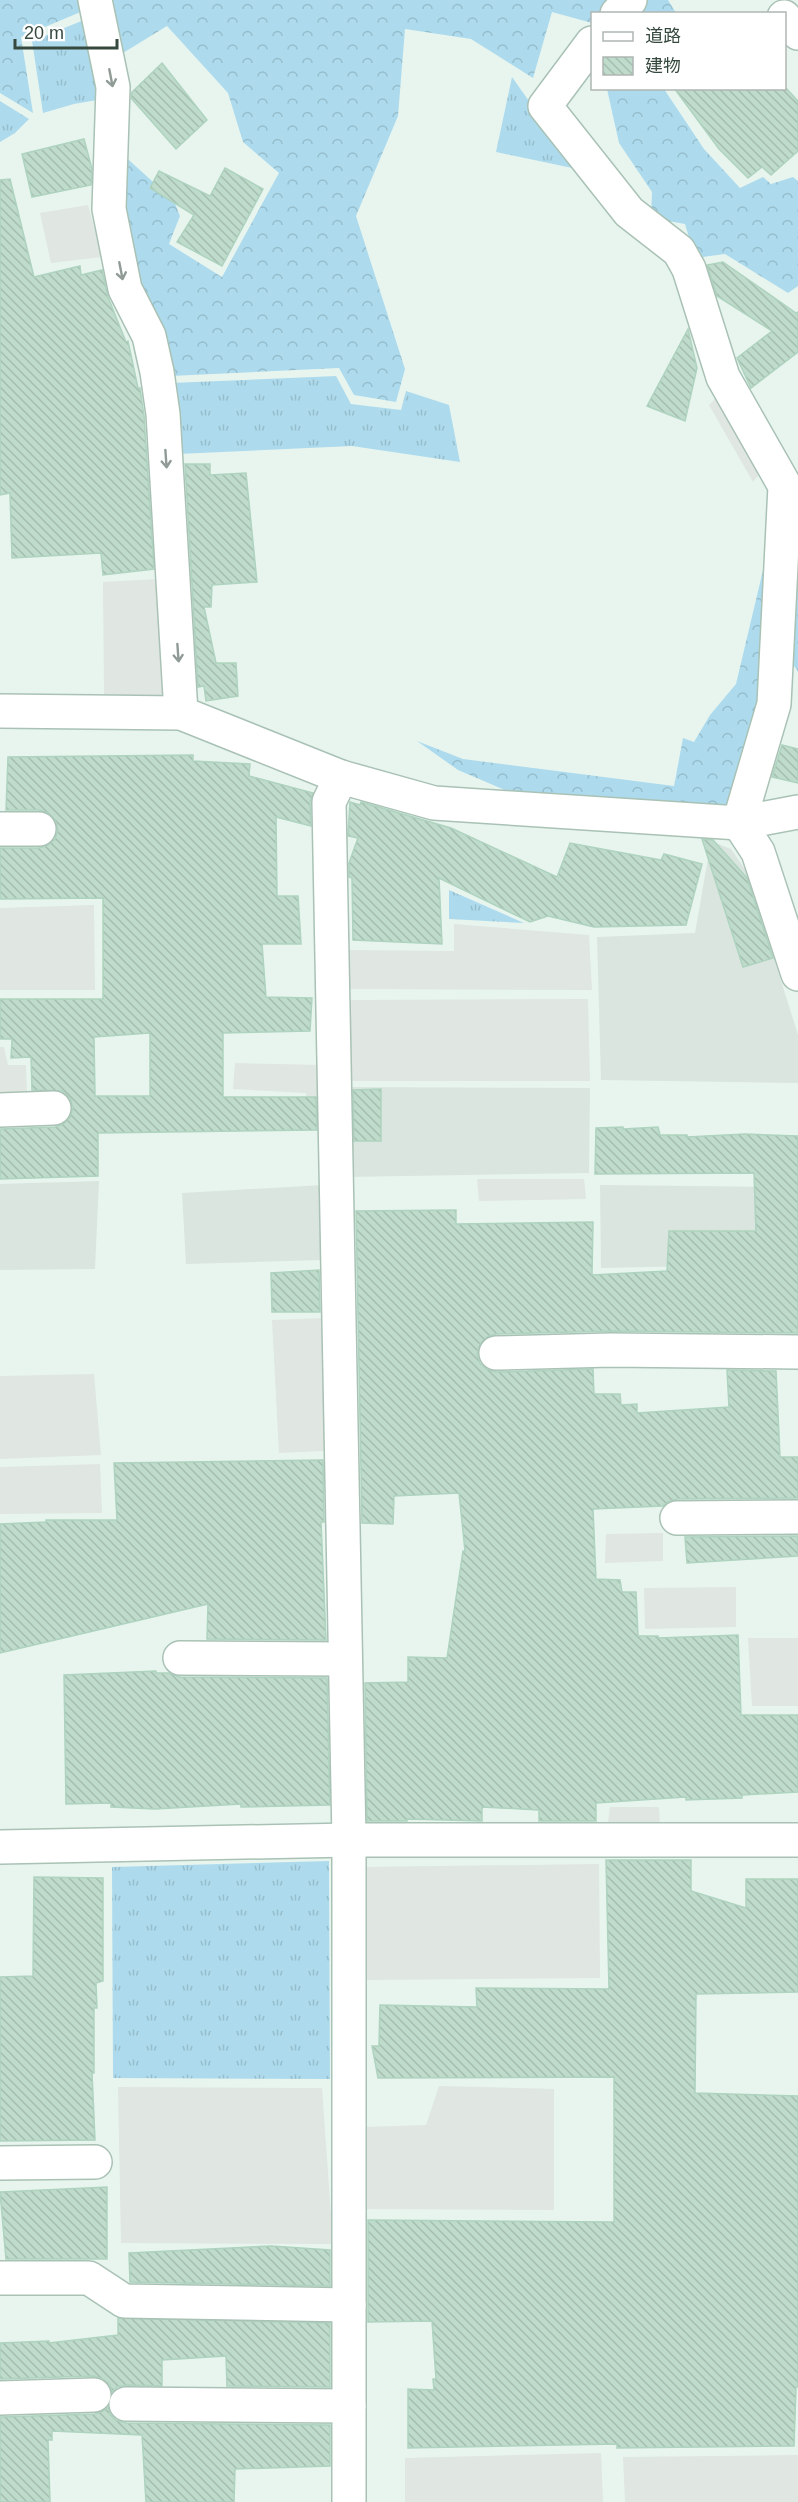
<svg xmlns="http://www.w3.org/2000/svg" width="798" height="2502" viewBox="0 0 798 2502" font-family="Arial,'Noto Sans JP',sans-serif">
  <defs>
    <pattern id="grass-tufts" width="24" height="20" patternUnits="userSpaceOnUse" patternTransform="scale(1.5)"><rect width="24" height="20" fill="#addbed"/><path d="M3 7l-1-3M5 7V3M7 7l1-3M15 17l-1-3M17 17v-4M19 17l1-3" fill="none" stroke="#95bdcc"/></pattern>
    <pattern id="forest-crowns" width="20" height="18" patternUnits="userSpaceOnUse" patternTransform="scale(1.5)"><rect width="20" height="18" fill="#addbed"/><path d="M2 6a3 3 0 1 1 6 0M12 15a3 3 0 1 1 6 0" fill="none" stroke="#95bdcc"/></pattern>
    <pattern id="building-back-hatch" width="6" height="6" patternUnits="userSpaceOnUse" patternTransform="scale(1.5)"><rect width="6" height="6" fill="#bfdbcb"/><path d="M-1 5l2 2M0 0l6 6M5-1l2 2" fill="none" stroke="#a5bdaf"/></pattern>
  </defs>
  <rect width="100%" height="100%" fill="#e8f5ef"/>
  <g fill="#d9e5de">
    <polygon points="711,841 731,849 747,872 798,1035 798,1083 601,1080 597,937 695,933"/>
    <polygon points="343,1087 590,1088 589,1173 346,1177"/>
    <polygon points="99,1181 95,1269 0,1270 0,1184"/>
    <polygon points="322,1185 322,1260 186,1264 182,1193"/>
    <polygon points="600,1185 798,1187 798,1264 601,1268"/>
  </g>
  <g fill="url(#grass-tufts)">
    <polygon points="84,20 103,99 74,104 43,113 32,41"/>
    <polygon points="512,77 577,169 496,152"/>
    <polygon points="0,101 29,119 15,133 0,142"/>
    <polygon points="336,376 351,404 401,410 406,391 449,405 460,462 352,446 178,454 171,383"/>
    <polygon points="449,890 524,923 449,919"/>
    <polygon points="329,1861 330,2079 113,2078 112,1867"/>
  </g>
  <g fill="url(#forest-crowns)">
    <polygon points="0,0 668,0 676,13 592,14 592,25 592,23 552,12 533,78 471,39 405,29 398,116 356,216 405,369 396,402 354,395 339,368 171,376 129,262 119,151 174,201 180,216 169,244 222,277 279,173 243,142 228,93 167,26 123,53 83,11 21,37 33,113 0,93"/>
    <polygon points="607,89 664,89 704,149 740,188 763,177 771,184 793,177 798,181 798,286 788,293 725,254 695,258 685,224 651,218 652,192 619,143"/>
    <polygon points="773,528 767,703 733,814 521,797 458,770 417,741 463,759 674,786 683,738 694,742 710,715 736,684"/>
    <polygon points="792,582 798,583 798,672 789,658"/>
  </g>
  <g fill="#e0e6e2">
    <polygon points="88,205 102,257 51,263 40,213"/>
    <polygon points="721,393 766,466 753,482 709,405"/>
    <polygon points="157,579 171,696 104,696 103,582"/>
    <polygon points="94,905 95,990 0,990 0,908"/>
    <polygon points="454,924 589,935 592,990 346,989 345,950 454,951"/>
    <polygon points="588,999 590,1081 343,1081 345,1000"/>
    <polygon points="0,1047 4,1047 8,1065 26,1065 27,1095 0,1096"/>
    <polygon points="235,1063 321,1065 319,1127 306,1126 306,1093 233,1089"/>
    <polygon points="477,1179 584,1179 586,1199 479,1201"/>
    <polygon points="324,1318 324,1451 279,1453 272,1320"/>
    <polygon points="94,1374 101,1455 0,1459 0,1376"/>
    <polygon points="100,1464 102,1513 0,1514 0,1467"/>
    <polygon points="663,1533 663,1561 605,1563 606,1534"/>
    <polygon points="736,1587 736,1627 645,1629 644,1588"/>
    <polygon points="748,1638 798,1638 798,1706 752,1706"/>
    <polygon points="610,1807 659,1807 660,1826 608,1823"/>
    <polygon points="599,1864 600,1978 361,1980 359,1867"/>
    <polygon points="439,2086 554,2089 554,2210 361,2209 363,2127 426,2125"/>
    <polygon points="118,2087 322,2088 333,2244 121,2243"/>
    <polygon points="601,2453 603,2502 405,2502 405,2458"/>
    <polygon points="798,2455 798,2502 625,2502 623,2457"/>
  </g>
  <g fill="url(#building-back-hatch)" stroke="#aed3bf" stroke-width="1.5" fill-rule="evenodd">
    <polygon points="162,63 207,120 176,149 131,98 132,92"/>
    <polygon points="674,88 786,88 798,101 798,151 771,175 762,167 748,178 719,149"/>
    <polygon points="84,139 92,169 91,185 32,197 22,154"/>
    <polygon points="225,168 263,189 222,266 177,242 194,215 150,188 159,171 210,196"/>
    <polygon points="10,179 34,277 80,266 81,275 102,270 108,297 126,342 128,341 138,388 140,388 144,416 154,569 103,575 101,553 12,558 10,493 0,495 0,180"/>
    <polygon points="723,262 796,313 798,312 798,352 751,388 737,358 772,331 717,296 707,265"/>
    <polygon points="688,329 697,368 685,421 647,406"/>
    <polygon points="185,464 210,464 210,475 246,473 257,582 212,585 211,607 204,607 216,663 236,663 238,696 206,701 204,686 198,687"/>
    <polygon points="782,745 798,749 798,783 772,777"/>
    <path d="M193 755V761L250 764 249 776 313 793 310 802 311 826 276 817 277 896H298L301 944H262L266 997 312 998 310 1031 223 1033V1097H316L317 1130 98 1133V1176L0 1179V1129L55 1127 63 1124 70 1117 73 1108 70 1098 62 1091 32 1090 31 1057 11 1058 12 1039H0V999H103V898L0 899V848H39L48 845 55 839 58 830 55 820 48 813 39 810H6L8 757ZM150 1033V1096H95L94 1037Z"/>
    <polygon points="350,802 360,805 361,802 451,828 557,877 570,843 661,860 664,854 702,864 686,925 594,927 548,916 530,922 439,878 442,944 353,940 352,878 349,877 349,863 358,838 348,836"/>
    <polygon points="702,839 713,840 747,878 773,958 743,967"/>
    <polygon points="381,1089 381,1141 354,1141 353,1090"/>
    <polygon points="623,1127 623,1129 658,1127 660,1135 687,1135 687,1137 745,1134 798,1136 798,1333 611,1331 496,1334 487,1337 480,1344 477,1354 480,1363 487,1369 496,1372 593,1369 594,1394 620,1394 621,1405 637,1404 637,1413 729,1407 727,1370 776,1371 780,1457 798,1457 798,1498 677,1499 668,1502 663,1506 593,1509 596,1579 620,1580 622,1592 636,1592 638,1636 658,1636 658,1638 738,1635 741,1715 798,1715 798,1792 742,1795 742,1798 686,1800 686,1797 596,1803 596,1821 539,1821 539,1810 482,1807 482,1821 407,1819 407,1821 367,1821 365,1683 408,1682 408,1657 447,1658 463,1551 465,1551 459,1493 394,1496 393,1524 362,1523 356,1211 456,1210 456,1224 593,1222 592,1275 667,1271 669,1231 756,1231 754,1173 595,1174 596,1128"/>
    <polygon points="319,1270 320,1312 272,1312 271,1273"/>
    <polygon points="323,1460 324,1522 321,1522 326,1640 207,1639 208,1604 0,1653 0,1524 46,1522 46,1520 117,1520 114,1463"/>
    <polygon points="798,1536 798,1556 687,1563 685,1537"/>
    <polygon points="156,1671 156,1673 169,1673 180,1677 327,1678 330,1805 241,1807 241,1804 155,1809 111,1807 111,1803 66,1804 64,1675"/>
    <polygon points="606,1860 691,1860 691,1891 746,1908 746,1879 798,1879 798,1992 696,1994 695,2093 798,2096 798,2387 796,2387 794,2446 617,2448 617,2444 408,2448 408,2389 434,2390 433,2379 436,2379 432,2321 368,2322 368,2220 614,2222 614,2077 378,2078 372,2046 379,2046 380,2005 477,2007 476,1988 609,1989"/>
    <polygon points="34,1877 103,1878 103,1981 96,1983 97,2008 94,2008 94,2073 92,2073 95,2140 0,2141 0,1977 33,1976"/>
    <polygon points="107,2187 107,2259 6,2259 0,2192"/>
    <polygon points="271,2246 330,2250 330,2286 130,2282 129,2253"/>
    <polygon points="118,2318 330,2323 330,2387 227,2386 226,2356 162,2360 162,2386 126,2385 117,2387 112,2392 110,2385 103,2379 94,2376 0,2379 0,2343 49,2341 49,2343 118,2335"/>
    <polygon points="108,2407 110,2414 116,2420 126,2423 330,2425 330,2466 235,2469 234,2502 146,2502 142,2435 52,2431 52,2440 48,2440 50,2502 0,2502 0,2417 95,2414 103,2411"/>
  </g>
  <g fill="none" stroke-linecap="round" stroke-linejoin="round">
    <defs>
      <g id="minor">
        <polyline points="95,0 113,87 109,209 125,289 149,336 157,372 163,414 181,713"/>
        <polyline points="617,14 630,0"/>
        <polyline points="784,17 798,33"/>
        <polyline points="592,43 545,106 629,212 679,251 689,269 723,377 785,486 774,704 739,823 758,852 798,974"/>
        <polyline points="0,711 181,713 341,777 434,803 739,823 798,812"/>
        <polyline points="341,777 329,802 349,1840 349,2502"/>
        <polyline points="0,829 39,829"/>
        <polyline points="0,1110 54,1108"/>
        <polyline points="496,1353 611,1350 798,1352"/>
        <polyline points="677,1518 798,1517"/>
        <polyline points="180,1658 345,1659"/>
        <polyline points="0,1847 349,1840 798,1840"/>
        <polyline points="0,2163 95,2162"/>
        <polyline points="0,2278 89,2278 124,2301 349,2305"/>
        <polyline points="0,2398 94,2395"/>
        <polyline points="126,2404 349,2406"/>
      </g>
    </defs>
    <use href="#minor" stroke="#a9c2b5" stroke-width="36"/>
    <use href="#minor" stroke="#fff" stroke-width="33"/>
  </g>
  <defs><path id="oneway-shaft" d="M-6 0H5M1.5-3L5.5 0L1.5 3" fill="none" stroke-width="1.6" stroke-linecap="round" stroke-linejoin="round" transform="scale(1.5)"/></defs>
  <g stroke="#909b95">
    <use href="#oneway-shaft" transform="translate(111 78) rotate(79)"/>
    <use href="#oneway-shaft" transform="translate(121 271) rotate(79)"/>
    <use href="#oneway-shaft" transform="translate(166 459) rotate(86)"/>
    <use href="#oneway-shaft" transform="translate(178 653) rotate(86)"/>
  </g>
  <rect x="591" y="12" width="195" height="78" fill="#ffffff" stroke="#afb6b2" stroke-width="1.5"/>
  <rect x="603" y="32" width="30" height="9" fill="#ffffff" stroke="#afb6b2" stroke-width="1.5"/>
  <text x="645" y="42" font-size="18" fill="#36493e">道路</text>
  <rect x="603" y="57" width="30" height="18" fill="url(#building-back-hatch)" stroke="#afb6b2" stroke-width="1.5"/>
  <text x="645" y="72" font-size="18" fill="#36493e">建物</text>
  <path d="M15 39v9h102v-9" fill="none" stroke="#36493e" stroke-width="3"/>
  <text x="24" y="39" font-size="18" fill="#36493e" stroke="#ffffff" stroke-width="4.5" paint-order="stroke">20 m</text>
</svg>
